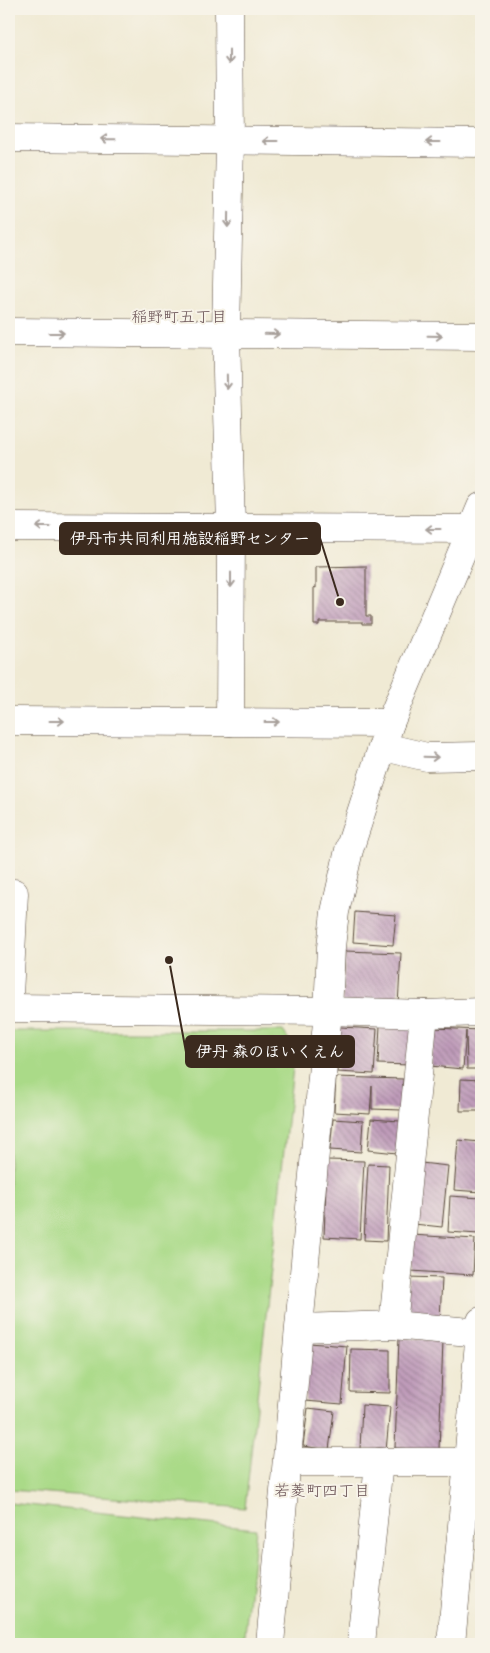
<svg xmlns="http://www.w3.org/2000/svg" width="490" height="1653" viewBox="0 0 490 1653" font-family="Mynerve,'Klee One',sans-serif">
  <defs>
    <pattern id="building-back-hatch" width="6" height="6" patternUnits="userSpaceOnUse" patternTransform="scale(1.25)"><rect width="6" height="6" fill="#bf9bba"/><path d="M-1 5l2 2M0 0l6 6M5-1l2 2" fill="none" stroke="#9c7f97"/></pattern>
  </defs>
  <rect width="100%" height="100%" fill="#f7f3e8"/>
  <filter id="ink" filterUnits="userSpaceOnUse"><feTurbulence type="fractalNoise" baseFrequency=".02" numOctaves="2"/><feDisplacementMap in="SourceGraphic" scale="10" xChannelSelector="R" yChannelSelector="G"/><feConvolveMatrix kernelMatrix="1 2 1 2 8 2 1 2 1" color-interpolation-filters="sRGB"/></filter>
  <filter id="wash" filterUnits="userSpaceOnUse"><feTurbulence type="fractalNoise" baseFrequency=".0096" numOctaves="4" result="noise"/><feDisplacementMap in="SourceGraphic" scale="20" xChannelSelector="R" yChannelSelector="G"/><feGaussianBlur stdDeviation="1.12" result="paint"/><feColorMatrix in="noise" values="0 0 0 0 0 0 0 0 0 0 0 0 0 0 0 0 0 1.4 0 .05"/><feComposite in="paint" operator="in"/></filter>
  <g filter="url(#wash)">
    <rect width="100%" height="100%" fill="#f0ead4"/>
    <g fill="#aada88" stroke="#728253">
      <polygon points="9,1031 283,1031 295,1049 245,1508 9,1490"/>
      <polygon points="9,1503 256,1529 244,1644 9,1644"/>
    </g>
    <g id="blocks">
      <g fill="url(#building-back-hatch)">
        <polygon points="366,566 366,616 371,616 371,624 362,624 362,622 319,622 319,625 314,625 314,587 316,588 316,567"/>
        <polygon points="355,912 396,915 393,945 353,942"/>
        <polygon points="345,951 401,953 398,1005 342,1002"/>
        <polygon points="380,1025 413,1027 411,1065 378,1064"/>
        <polygon points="340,1027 377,1029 374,1074 337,1072"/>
        <polygon points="433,1028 481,1030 481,1069 467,1069 466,1031 463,1069 430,1066"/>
        <polygon points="336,1077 403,1079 402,1110 372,1109 372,1086 370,1114 334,1112"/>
        <polygon points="461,1079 481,1080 481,1111 460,1111"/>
        <polygon points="333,1119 363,1121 361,1152 330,1150"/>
        <polygon points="371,1119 400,1121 397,1153 368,1150"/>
        <polygon points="458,1140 481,1142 481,1192 454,1190"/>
        <polygon points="327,1160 364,1161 360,1239 324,1237"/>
        <polygon points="421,1163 448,1166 442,1227 414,1224"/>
        <polygon points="368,1164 389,1165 386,1241 364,1240"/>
        <polygon points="450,1196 481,1198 479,1234 448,1232"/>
        <polygon points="412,1235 475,1239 473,1275 411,1271"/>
        <polygon points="408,1277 442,1278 440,1320 406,1318"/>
        <polygon points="399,1338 443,1340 439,1450 395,1448"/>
        <polygon points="309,1343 347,1346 342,1404 305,1401"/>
        <polygon points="351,1349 390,1350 390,1393 350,1392"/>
        <polygon points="362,1405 390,1407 386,1451 360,1449"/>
        <polygon points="308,1408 334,1411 329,1450 303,1446"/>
      </g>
    </g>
  </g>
  <g filter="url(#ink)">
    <use href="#blocks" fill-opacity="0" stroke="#564739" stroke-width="1"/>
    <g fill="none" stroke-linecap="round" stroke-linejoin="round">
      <defs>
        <g id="street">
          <polyline points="229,9 230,141 226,333 231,528 230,722"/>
          <polyline points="9,138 481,143"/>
          <polyline points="9,332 481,336"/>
          <polyline points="9,527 481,529"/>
          <polyline points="9,721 390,723"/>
          <polyline points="384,747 427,757 481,756"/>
          <polyline points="9,893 14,893 9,996"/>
          <polyline points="9,1008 328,1011 424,1014 481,1012"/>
          <polyline points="393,1325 424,1014"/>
          <polyline points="300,1328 393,1325 481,1333"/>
          <polyline points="288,1462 481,1462"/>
          <polyline points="270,1644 328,1011 331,947 335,912 349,850 390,723 481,507"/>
          <polyline points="361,1644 379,1462"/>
          <polyline points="451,1644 481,1321"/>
        </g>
      </defs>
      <use href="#street" stroke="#564739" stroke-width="29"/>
      <use href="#street" stroke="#fff" stroke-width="28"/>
    </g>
    <defs><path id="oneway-shaft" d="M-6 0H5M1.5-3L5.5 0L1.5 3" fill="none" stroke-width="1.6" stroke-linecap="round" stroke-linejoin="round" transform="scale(1.25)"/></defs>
    <g stroke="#a79f9a">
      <use href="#oneway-shaft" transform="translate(229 57) rotate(90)"/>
      <use href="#oneway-shaft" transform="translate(108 139) rotate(-179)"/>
      <use href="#oneway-shaft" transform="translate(270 141) rotate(-180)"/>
      <use href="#oneway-shaft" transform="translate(433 142) rotate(-180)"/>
      <use href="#oneway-shaft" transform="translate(228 220) rotate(91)"/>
      <use href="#oneway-shaft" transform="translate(57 333)"/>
      <use href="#oneway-shaft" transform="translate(272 334) rotate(1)"/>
      <use href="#oneway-shaft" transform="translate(435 336) rotate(1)"/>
      <use href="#oneway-shaft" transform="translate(227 382) rotate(89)"/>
      <use href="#oneway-shaft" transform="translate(43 527) rotate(-180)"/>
      <use href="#oneway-shaft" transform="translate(433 529) rotate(-180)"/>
      <use href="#oneway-shaft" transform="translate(231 580) rotate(90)"/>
      <use href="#oneway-shaft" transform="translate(57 721)"/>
      <use href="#oneway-shaft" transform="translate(272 722)"/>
      <use href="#oneway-shaft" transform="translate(431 757) rotate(2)"/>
    </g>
  </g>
  <g text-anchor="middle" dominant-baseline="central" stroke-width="4" stroke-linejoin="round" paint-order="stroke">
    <g font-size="16" fill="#695255" stroke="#f7f3e8">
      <text x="179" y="317">稲野町五丁目</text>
      <text x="322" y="1491">若菱町四丁目</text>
    </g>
  </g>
  <path fill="none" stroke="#3b2a1e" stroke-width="2" d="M340 602L320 538M169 960L186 1052"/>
  <g fill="#3b2a1e" stroke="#f7f3e8" stroke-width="2">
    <circle cx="340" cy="602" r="5"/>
    <circle cx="169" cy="960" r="5"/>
  </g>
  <g fill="#3b2a1e" stroke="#3b2a1e" stroke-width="2">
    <rect x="60" y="523" width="260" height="31" rx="5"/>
    <rect x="186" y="1036" width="168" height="31" rx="5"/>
  </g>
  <g font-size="16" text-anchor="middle" font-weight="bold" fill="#fff">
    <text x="190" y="544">伊丹市共同利用施設稲野センター</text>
    <text x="270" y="1057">伊丹 森のほいくえん</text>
  </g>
  <rect width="490" height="1653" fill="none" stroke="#f7f3e8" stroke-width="30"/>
</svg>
